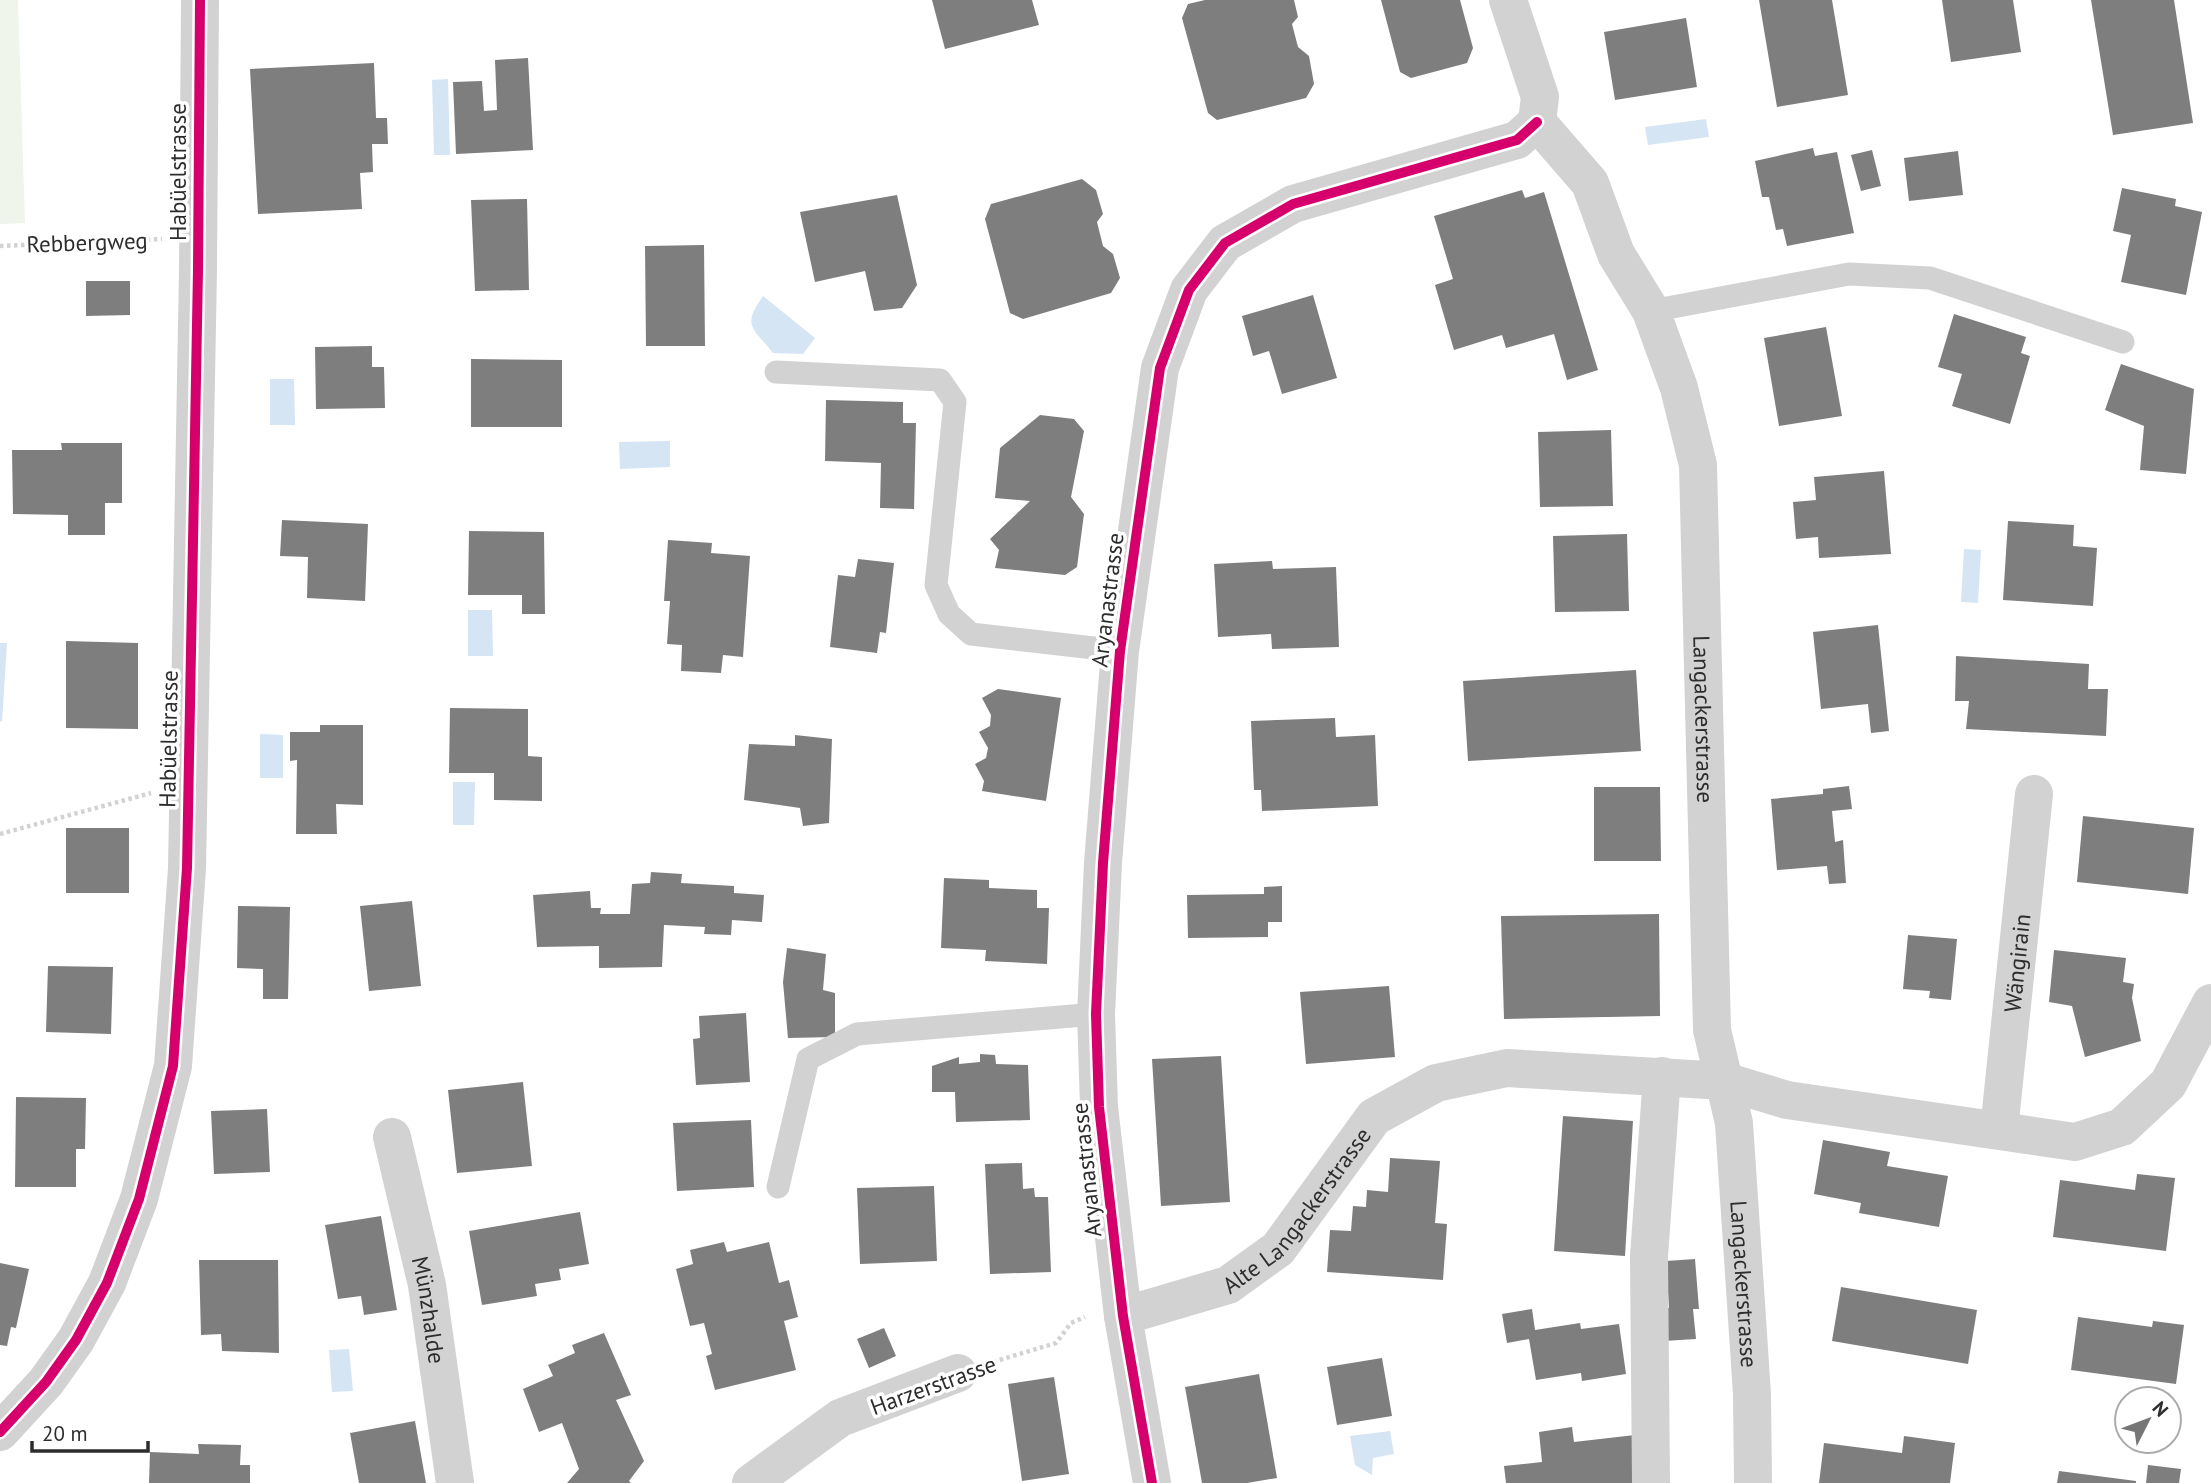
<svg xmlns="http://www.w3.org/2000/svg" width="2211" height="1483" viewBox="0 0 2211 1483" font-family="'PT Sans',sans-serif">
  <rect width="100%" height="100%" fill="#fff"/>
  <polygon fill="#eff5eb" points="0,0 18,0 25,223 0,224"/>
  <g fill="#d6e5f3">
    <polygon points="448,79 450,155 434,155 432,80"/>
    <polygon points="1706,119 1709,137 1648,145 1645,127"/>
    <path d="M763 296 815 338 803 354 773 353C752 327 742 326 763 296Z"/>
    <polygon points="270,379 294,379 295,425 270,425"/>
    <polygon points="670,441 670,467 620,469 619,442"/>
    <polygon points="1964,549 1981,550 1978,603 1961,602"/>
    <polygon points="468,610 492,610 493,656 468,656"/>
    <polygon points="0,643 7,643 2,722 0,721"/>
    <polygon points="260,734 283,735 283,778 260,778"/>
    <polygon points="453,782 475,782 474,825 453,825"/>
    <polygon points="349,1349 353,1391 332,1392 329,1350"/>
    <polygon points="1390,1431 1394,1454 1373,1458 1372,1475 1355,1465 1350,1436"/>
  </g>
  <g fill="#7e7e7e">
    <polygon points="932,0 1032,0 1039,25 945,49"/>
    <polygon points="1205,0 1294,0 1298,17 1292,24 1298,47 1309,56 1314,84 1306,98 1217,120 1208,113 1182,18 1188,4"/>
    <polygon points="1381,0 1460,0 1473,48 1467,63 1411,78 1400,72"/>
    <polygon points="1759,0 1832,0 1848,95 1777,107"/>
    <polygon points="1942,0 2013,0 2021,52 1951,62"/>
    <polygon points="2091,0 2174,0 2193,123 2113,135"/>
    <polygon points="1686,18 1697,87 1615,100 1604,32"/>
    <polygon points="528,58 533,150 456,154 453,82 482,81 484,111 497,110 495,60"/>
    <polygon points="374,63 376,118 387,118 388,144 372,144 373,172 360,173 362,209 258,214 250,69"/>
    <polygon points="1813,148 1815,156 1837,152 1854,233 1787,246 1783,229 1776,230 1769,197 1762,197 1755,161"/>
    <polygon points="1872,150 1881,186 1861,191 1851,155"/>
    <polygon points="1958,151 1963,195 1909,201 1904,158"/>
    <polygon points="1082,179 1096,190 1103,214 1097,222 1103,246 1113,254 1120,278 1111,293 1023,319 1010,313 985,219 991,204"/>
    <polygon points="2122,188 2176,199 2175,206 2202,212 2186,295 2121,282 2131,235 2113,231"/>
    <polygon points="1522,190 1525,198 1544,192 1598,370 1567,380 1554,334 1506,348 1502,335 1454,350 1435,285 1453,279 1434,216"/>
    <polygon points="897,195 917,285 902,308 874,311 865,271 815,282 800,212"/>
    <polygon points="527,199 529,290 475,291 471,200"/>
    <polygon points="704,245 705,346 646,346 645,246"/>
    <polygon points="86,281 130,281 130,315 86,316"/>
    <polygon points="1313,295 1337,378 1282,394 1269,351 1253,356 1242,316"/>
    <polygon points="1954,314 2026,337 2021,353 2030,356 2010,424 1952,406 1962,374 1938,367"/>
    <polygon points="1826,327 1842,416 1779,426 1764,338"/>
    <polygon points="372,346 372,367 384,367 385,408 316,409 315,347"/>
    <polygon points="471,359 562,360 562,427 471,427"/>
    <polygon points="2121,364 2194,389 2186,474 2140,470 2144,426 2105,410"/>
    <polygon points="826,400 903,402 903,423 916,423 914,509 880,508 881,463 825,461"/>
    <polygon points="1040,415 1074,419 1084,431 1071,497 1084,514 1077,567 1065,575 995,568 999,550 990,539 1030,501 995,498 1000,448"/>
    <polygon points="1611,430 1613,506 1540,507 1538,432"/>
    <polygon points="61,443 122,443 122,503 105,503 105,535 68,535 68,515 13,514 12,450 62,450"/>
    <polygon points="1884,471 1891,554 1819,558 1818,537 1796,539 1793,502 1816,500 1814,477"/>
    <polygon points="282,520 368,524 365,601 307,598 308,557 280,556"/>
    <polygon points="2008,521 2074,525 2073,546 2097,548 2093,606 2003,600"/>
    <polygon points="469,531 544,532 545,614 522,614 522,595 468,595"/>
    <polygon points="1627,534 1629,611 1555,612 1553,536"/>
    <polygon points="668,540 712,543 711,553 750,556 743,657 723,655 721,673 681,671 682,645 667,644 670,601 664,601"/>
    <polygon points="858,559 894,563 886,633 880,632 877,653 830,647 838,575 855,577"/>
    <polygon points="1272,561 1273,569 1336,567 1339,647 1272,649 1271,634 1218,637 1214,564"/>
    <polygon points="1878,625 1889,731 1871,733 1868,704 1821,709 1813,632"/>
    <polygon points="66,641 138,643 138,729 66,728"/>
    <polygon points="1956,656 2089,664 2088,689 2108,689 2106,736 1966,729 1969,701 1955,701"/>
    <polygon points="1636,670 1641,751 1468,761 1463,681"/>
    <polygon points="998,689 1061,698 1046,801 982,791 984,781 975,764 986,758 988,748 979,732 990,726 991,715 982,698"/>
    <polygon points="450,708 528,709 528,756 542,757 542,801 494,800 494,773 449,773"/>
    <polygon points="1335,718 1336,737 1375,735 1378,806 1262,811 1261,790 1254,790 1251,721"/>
    <polygon points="320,725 363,725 363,805 336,804 337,834 296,834 297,760 290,761 290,732 320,732"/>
    <polygon points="795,735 832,739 829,823 803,826 800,808 744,800 749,744 795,746"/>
    <polygon points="1849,786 1852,809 1832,811 1835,842 1843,840 1846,883 1829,884 1827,866 1777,870 1771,799 1823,794 1823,789"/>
    <polygon points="1594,787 1660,787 1661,861 1594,861"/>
    <polygon points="2083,816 2194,828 2188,894 2077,882"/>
    <rect x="66" y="828" width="63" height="65"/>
    <polygon points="651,872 682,874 681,883 734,886 734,893 764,895 762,922 732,920 731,935 704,934 705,927 664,925 662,967 599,968 599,946 537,947 533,895 590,891 591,908 601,908 600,914 630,914 632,884 650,883"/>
    <polygon points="944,878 989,880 989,888 1037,890 1037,908 1049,908 1047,964 985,961 986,950 941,948"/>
    <polygon points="1282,886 1282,922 1268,922 1268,937 1188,938 1187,895 1264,894 1264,887"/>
    <polygon points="412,901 421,986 369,991 360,906"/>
    <polygon points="238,906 290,907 288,999 263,999 263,969 237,968"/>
    <polygon points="1659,914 1660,1016 1504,1019 1501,916"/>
    <polygon points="1908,935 1957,939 1951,1000 1929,998 1930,991 1903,989"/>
    <polygon points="787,948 826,954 823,990 835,993 835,1037 788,1038 783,982"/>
    <polygon points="2054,950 2126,958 2123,982 2134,984 2132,998 2141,1041 2085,1057 2072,1006 2049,1002"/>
    <polygon points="48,966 113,967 111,1034 46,1032"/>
    <polygon points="1389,986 1395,1057 1306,1064 1300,992"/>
    <polygon points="746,1013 750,1082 696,1085 693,1039 700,1038 699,1016"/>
    <polygon points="980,1054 995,1055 996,1064 1028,1065 1030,1120 956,1122 955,1092 932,1092 932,1066 959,1057 959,1064 980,1062"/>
    <polygon points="1221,1056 1230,1202 1161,1206 1152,1059"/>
    <polygon points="523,1082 532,1166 457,1173 448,1090"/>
    <polygon points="16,1097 86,1098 85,1149 76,1149 76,1187 15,1187"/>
    <polygon points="267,1109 270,1172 214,1174 211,1111"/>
    <polygon points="1563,1116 1633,1121 1625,1256 1554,1251"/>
    <polygon points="751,1120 754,1187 677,1191 673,1123"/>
    <polygon points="1823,1140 1890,1152 1887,1166 1948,1176 1939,1227 1859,1213 1861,1203 1814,1194"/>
    <polygon points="1390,1158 1440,1161 1435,1223 1447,1224 1443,1280 1327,1272 1330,1230 1351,1231 1353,1206 1366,1207 1367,1190 1388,1192"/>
    <polygon points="1022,1163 1023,1189 1034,1188 1035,1197 1048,1197 1051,1272 990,1274 985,1164"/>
    <polygon points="2137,1174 2175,1178 2166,1251 2053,1237 2060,1180 2135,1190"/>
    <polygon points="934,1186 937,1261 860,1264 857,1188"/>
    <polygon points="580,1212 589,1264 559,1269 561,1280 535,1284 537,1296 482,1305 469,1231"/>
    <polygon points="381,1216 397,1310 364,1315 361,1296 338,1299 325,1225"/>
    <polygon points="724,1242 727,1252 769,1242 779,1283 789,1280 798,1317 784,1321 796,1370 715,1390 706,1356 712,1354 704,1323 690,1326 676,1269 693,1264 690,1250"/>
    <polygon points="1695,1259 1699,1309 1693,1309 1696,1339 1664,1341 1661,1308 1669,1308 1666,1261"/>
    <polygon points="199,1260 278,1260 279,1353 222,1351 221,1334 201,1335"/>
    <polygon points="0,1263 29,1269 16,1328 11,1327 7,1346 0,1345"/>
    <polygon points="1841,1287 1977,1310 1968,1364 1832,1341"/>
    <polygon points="1532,1309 1535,1330 1580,1323 1581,1329 1619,1324 1626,1374 1582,1381 1581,1373 1536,1380 1529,1339 1507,1343 1502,1314"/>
    <polygon points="2078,1317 2152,1327 2153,1321 2184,1325 2176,1384 2071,1370"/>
    <polygon points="884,1328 896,1356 869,1368 857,1339"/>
    <polygon points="604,1333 631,1395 616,1400 644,1461 629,1481 631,1483 567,1483 579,1469 562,1423 539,1432 523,1389 553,1376 548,1365 575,1353 572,1345"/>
    <polygon points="1382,1358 1392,1416 1337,1425 1327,1367"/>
    <polygon points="1259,1374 1277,1478 1247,1483 1202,1483 1185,1387"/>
    <polygon points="1054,1377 1069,1474 1022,1481 1008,1384"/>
    <polygon points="415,1421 426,1483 359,1483 350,1433"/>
    <polygon points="1572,1427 1574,1442 1635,1435 1640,1483 1506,1483 1504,1466 1542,1462 1539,1432"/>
    <polygon points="1904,1436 1955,1443 1950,1483 1819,1483 1824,1443 1902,1453"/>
    <polygon points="198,1444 241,1445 240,1465 250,1465 250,1483 149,1483 150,1452 199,1454"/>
    <polygon points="2148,1465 2181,1469 2179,1483 2146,1483"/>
    <polygon points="2059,1471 2136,1481 2136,1483 2057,1483"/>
  </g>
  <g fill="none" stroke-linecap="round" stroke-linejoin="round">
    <g stroke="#d2d2d2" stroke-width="4.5" stroke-dasharray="3.5 3.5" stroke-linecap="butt">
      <polyline points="0,246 162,239"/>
      <polyline points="0,834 151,793"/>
      <polyline points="993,1362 1056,1343 1071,1323 1085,1317"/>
    </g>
    <g stroke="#d2d2d2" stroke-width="23">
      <polyline points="1651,311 1849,274 1930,278 2123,342"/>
      <polyline points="776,372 940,380 955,402 936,585 949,614 971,634 1120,651"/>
      <polyline points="778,1187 808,1059 857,1034 1096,1014"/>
    </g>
    <g stroke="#d2d2d2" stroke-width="38">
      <path id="s1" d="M1508 0 1540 97 1537 122 1590 183 1616 254 1651 311 1679 388 1698 465 1712 1030 1734 1123 1752 1394 1753 1483"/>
      <path id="s2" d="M1999 1130 2034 794"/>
      <path id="s3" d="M392 1137 427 1285 455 1483"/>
      <path id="s4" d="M1123 1316 1228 1285 1278 1249 1374 1117 1436 1083 1507 1068 1724 1081 1787 1100 2075 1142 2122 1127 2168 1084 2211 1003"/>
      <polyline points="0,1432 46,1382 76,1340 107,1283 139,1199 173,1066 187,868 198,270 200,0"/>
      <polyline points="751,1483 840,1418 958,1373"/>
      <polyline points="1152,1483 1123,1316 1099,1107 1096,1014 1103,863 1120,651 1160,368 1189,290 1225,243 1293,204 1517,140 1537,122"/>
      <polyline points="1651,1483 1649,1256 1662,1076"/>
    </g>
    <defs>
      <g id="cycleway">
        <polyline points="0,1432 46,1382 76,1340 107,1283 139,1199 173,1066 187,868 198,270 200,0"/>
        <polyline points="1152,1483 1123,1316 1099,1107 1096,1014 1103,863 1120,651 1160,368 1189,290 1225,243 1293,204 1517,140 1537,122"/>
      </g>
    </defs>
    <use href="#cycleway" stroke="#fff" stroke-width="15"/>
    <use href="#cycleway" stroke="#d6006c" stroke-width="10"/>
  </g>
  <g text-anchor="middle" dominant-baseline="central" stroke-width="7" stroke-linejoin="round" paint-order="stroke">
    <g font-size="23" fill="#2d2d2d" stroke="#fff">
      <text transform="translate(177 172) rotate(-90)">Habüelstrasse</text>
      <text transform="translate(87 242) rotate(-2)">Rebbergweg</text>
      <text transform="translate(1107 600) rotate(-83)">Aryanastrasse</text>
      <text stroke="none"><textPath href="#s1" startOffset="766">Langackerstrasse</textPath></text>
      <text transform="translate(168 739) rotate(-89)">Habüelstrasse</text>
      <text stroke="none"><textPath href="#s2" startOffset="168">Wängirain</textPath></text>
      <text transform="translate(1086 1170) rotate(-96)">Aryanastrasse</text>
      <text stroke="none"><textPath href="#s4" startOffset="212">Alte Langackerstrasse</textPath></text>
      <text stroke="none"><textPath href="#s1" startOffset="1334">Langackerstrasse</textPath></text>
      <text stroke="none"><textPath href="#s3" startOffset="177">Münzhalde</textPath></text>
      <text transform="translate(933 1385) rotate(-20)">Harzerstrasse</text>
    </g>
  </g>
  <g transform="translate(2148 1420) rotate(48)"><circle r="33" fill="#ffffff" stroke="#ababab" stroke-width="2"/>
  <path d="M0-5L12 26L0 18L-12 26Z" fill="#767676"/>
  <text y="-10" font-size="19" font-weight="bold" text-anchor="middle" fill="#2d2d2d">N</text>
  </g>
  <path d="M32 1441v10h116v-10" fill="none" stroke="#2d2d2d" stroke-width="3.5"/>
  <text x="42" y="1441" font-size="21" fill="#2d2d2d" stroke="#ffffff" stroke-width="5" paint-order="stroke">20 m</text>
</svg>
